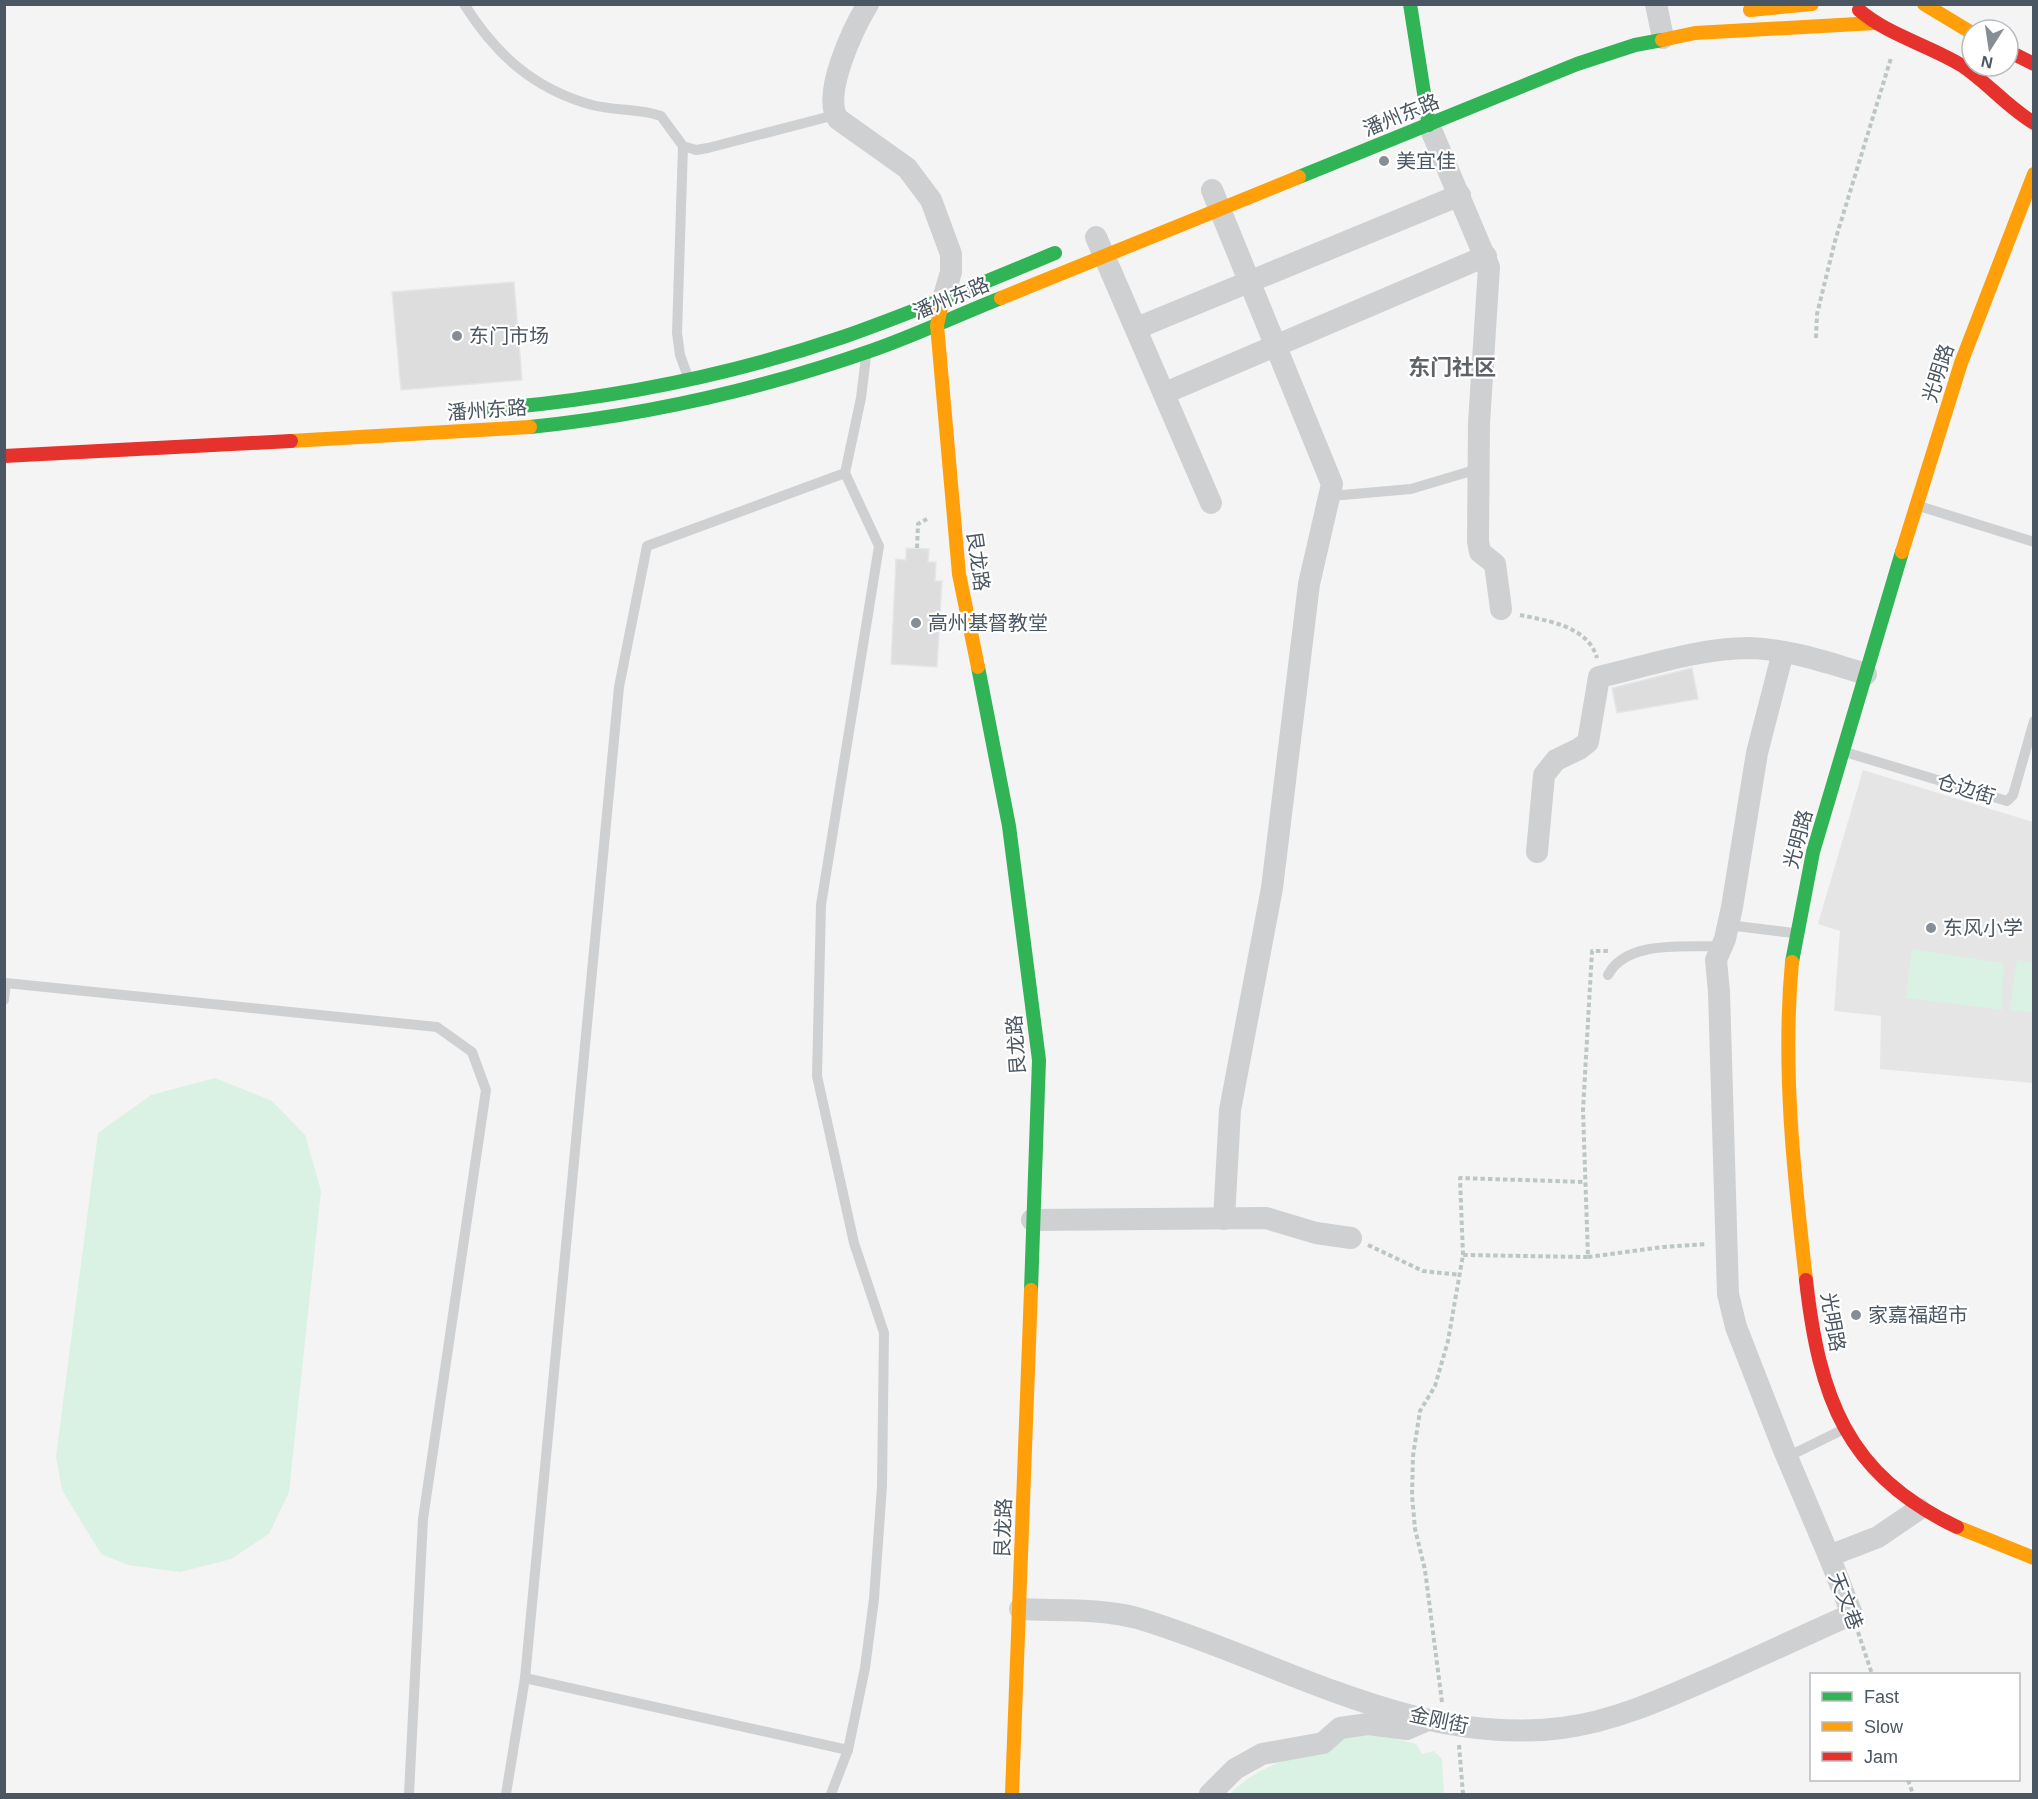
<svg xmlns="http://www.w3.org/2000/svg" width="2038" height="1799" viewBox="0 0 2038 1799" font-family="Helvetica,'Noto Sans SC',sans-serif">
  <rect width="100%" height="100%" fill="#f4f4f4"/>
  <polygon fill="#e6e5e6" points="1863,770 2033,822 2033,1083 1880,1069 1881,1016 1834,1011 1840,931 1818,924"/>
  <g fill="#d9f2e3">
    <polygon points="1912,949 2003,963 2002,1010 1906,998"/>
    <polygon points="2017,960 2033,963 2033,1013 2010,1010"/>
    <polygon points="215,1078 272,1101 305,1135 321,1191 289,1492 269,1534 231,1559 180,1572 128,1565 101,1554 62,1490 56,1456 98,1133 151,1095"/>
    <path d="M1362 1730 1416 1744 1422 1754 1434 1751 1442 1759 1444 1794H1230C1265 1757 1319 1754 1362 1730Z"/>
  </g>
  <g fill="#ddddde" stroke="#e5e6e7" stroke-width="1.5">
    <polygon points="514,282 522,380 401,390 392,292"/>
    <polygon points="906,548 929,549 928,562 936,562 935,581 942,581 937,667 891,664 896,559 906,560"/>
    <polygon points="1692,668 1698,699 1617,713 1612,688"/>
  </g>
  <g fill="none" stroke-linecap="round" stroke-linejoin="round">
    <g stroke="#bcc7c4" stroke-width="4" stroke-dasharray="4.5 3" stroke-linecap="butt">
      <polyline points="1816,338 1817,314 1835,241 1891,58"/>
      <polyline points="917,548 918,524 927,519"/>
      <path d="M1520 615C1548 621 1588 626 1597 658"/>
      <polyline points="1368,1245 1423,1271 1461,1275"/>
      <polyline points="1463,1255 1460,1178 1584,1182"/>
      <polyline points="1588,1257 1663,1247 1707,1244"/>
      <polyline points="1858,1632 1872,1674"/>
      <polyline points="1442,1702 1425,1570 1415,1529 1412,1495 1413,1456 1420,1411 1435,1386 1448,1341 1463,1255 1588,1257 1583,1110 1592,951 1608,951"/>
      <polyline points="1459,1745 1463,1794"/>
      <polyline points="1908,1780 1913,1794"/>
    </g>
    <g stroke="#ced0d2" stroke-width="10">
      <path d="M464 4C496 55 534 89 592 105 614 111 639 108 661 116L683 146 696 150 708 148 835 115"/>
      <polyline points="683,146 677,333 680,355 688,377"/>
      <polyline points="1331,496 1411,489 1478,469"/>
      <polyline points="1919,506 2034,542"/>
      <polyline points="1845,752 2007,801 2013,795 2034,721"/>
      <polyline points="1728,925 1793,933"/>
      <path d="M1608 975C1627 939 1686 948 1721 946"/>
      <polyline points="4,1000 6,983 437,1027 472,1052 486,1090 423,1519 409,1794"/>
      <polyline points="1787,1457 1842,1430"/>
      <polyline points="525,1678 848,1750"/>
      <polyline points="506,1794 525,1678 619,687 647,546 845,473 861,398 866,357"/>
      <polyline points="831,1794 848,1750 865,1668 874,1599 882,1486 884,1333 854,1243 817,1076 821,905 879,546 845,473"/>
    </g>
    <g stroke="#ced0d2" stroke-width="22">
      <path d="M868 4C854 27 821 95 838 119L907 168 931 200 951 254V272L943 299"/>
      <polyline points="1656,4 1663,38"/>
      <polyline points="1429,125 1489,267 1479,423 1478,541 1480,552 1495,564 1501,609"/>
      <polyline points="1212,190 1332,484 1309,584 1272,888 1230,1110 1224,1219"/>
      <polyline points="1096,237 1211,503"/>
      <polyline points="1137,328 1460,195"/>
      <polyline points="1165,393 1486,256"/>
      <polyline points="1783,652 1757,753 1732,907 1725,939 1716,960 1719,992 1728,1294 1736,1327 1784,1450 1829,1556"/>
      <path d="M1537 852 1544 775 1556 760 1579 749 1588 742 1599 677C1647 666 1700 648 1749 648 1789 649 1828 663 1866 674"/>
      <polyline points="1032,1220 1266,1218 1316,1233 1351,1238"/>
      <path d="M1020 1609C1057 1611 1101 1608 1137 1618 1276 1659 1412 1747 1562 1728 1617 1721 1670 1696 1720 1674 1764 1654 1808 1634 1852 1614L1829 1556 1878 1537 1919 1509"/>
      <polyline points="1210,1794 1235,1769 1262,1754 1323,1743 1340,1728 1368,1724 1407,1729 1428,1720"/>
    </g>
    <g stroke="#30b455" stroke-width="14">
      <polyline points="1410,4 1429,125"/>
      <polyline points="1299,177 1577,64 1635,45 1662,40"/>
      <path d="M490 409C610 399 728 376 843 337 915 312 985 282 1055 253"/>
      <path d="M530 427C647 415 762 389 873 350 916 335 958 315 1001 298"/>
      <polyline points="978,667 1009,826 1039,1060 1031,1290"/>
      <polyline points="1792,962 1813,852 1902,552"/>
    </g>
    <g stroke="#ff9f0a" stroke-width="14">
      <polyline points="1924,4 1972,33"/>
      <polyline points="1750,10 1812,4"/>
      <polyline points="1662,40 1695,33 1875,23"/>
      <polyline points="1001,298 1299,177"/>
      <polyline points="942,304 937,325 959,574 978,667"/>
      <polyline points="291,441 530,427"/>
      <polyline points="1902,552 1961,363 2034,174"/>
      <path d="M1792 962C1782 1067 1794 1175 1806 1280"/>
      <polyline points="1957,1527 2034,1558"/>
      <polyline points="1012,1794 1031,1290"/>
    </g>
    <g stroke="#e5322d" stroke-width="14">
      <path d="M1859 10C1888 35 1928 45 1961 65 1987 82 2007 107 2034 123"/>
      <polyline points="2008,51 2034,64"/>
      <polyline points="4,456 291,441"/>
      <path d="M1806 1280C1819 1396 1846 1475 1957 1527"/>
    </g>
  </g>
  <g fill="#868d94" stroke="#fff" stroke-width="2">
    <circle cx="1384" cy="161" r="6"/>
    <circle cx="457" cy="336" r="6"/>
    <circle cx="916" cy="623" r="6"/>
    <circle cx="1931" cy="928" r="6"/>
    <circle cx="1856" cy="1315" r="6"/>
  </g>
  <g text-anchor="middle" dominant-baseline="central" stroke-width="4.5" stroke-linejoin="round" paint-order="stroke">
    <g font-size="20" fill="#4a5661" stroke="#fff">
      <text transform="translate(1401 115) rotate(-22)">潘州东路</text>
      <text transform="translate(951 298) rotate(-22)">潘州东路</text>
      <text transform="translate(1938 373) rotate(-72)">光明路</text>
      <text transform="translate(487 410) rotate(-4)">潘州东路</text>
      <text transform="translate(978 561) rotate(82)">艮龙路</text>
      <text transform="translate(1966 789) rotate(17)">仓边街</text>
      <text transform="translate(1798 839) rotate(-75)">光明路</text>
      <text transform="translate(1016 1045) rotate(-94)">艮龙路</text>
      <text transform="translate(1833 1322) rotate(80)">光明路</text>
      <text transform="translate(1003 1528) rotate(-88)">艮龙路</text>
      <text transform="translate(1846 1601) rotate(69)">天文巷</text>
      <text transform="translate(1439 1720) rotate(12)">金刚街</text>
    </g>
    <g font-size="20" fill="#4a5661" stroke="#fff" text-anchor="start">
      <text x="1396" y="161">美宜佳</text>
      <text x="469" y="336">东门市场</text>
      <text x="928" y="623">高州基督教堂</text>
      <text x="1943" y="928">东风小学</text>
      <text x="1868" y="1315">家嘉福超市</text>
    </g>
    <g font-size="22" font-weight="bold" fill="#5f6368" stroke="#fff">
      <text x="1452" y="367">东门社区</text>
    </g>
  </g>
  <rect width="2038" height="1799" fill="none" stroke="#4a5661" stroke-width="12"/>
  <rect x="1810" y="1673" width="210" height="108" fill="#ffffff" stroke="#b7bbc0" stroke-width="1.5"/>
  <rect x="1822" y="1692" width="30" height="9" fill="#30b455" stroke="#b7bbc0" stroke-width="1.5"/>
  <text x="1864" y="1703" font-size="18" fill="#4a5661">Fast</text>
  <rect x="1822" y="1722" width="30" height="9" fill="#ff9f0a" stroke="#b7bbc0" stroke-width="1.5"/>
  <text x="1864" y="1733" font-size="18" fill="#4a5661">Slow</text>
  <rect x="1822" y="1752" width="30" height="9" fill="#e5322d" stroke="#b7bbc0" stroke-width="1.5"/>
  <text x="1864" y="1763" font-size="18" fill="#4a5661">Jam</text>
  <g transform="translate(1990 48) rotate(192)"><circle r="28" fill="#ffffff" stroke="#b7bbc0" stroke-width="1.5"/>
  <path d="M0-4.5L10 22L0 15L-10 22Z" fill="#868d94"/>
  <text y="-9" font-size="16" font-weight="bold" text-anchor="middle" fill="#4a5661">N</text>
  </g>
</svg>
